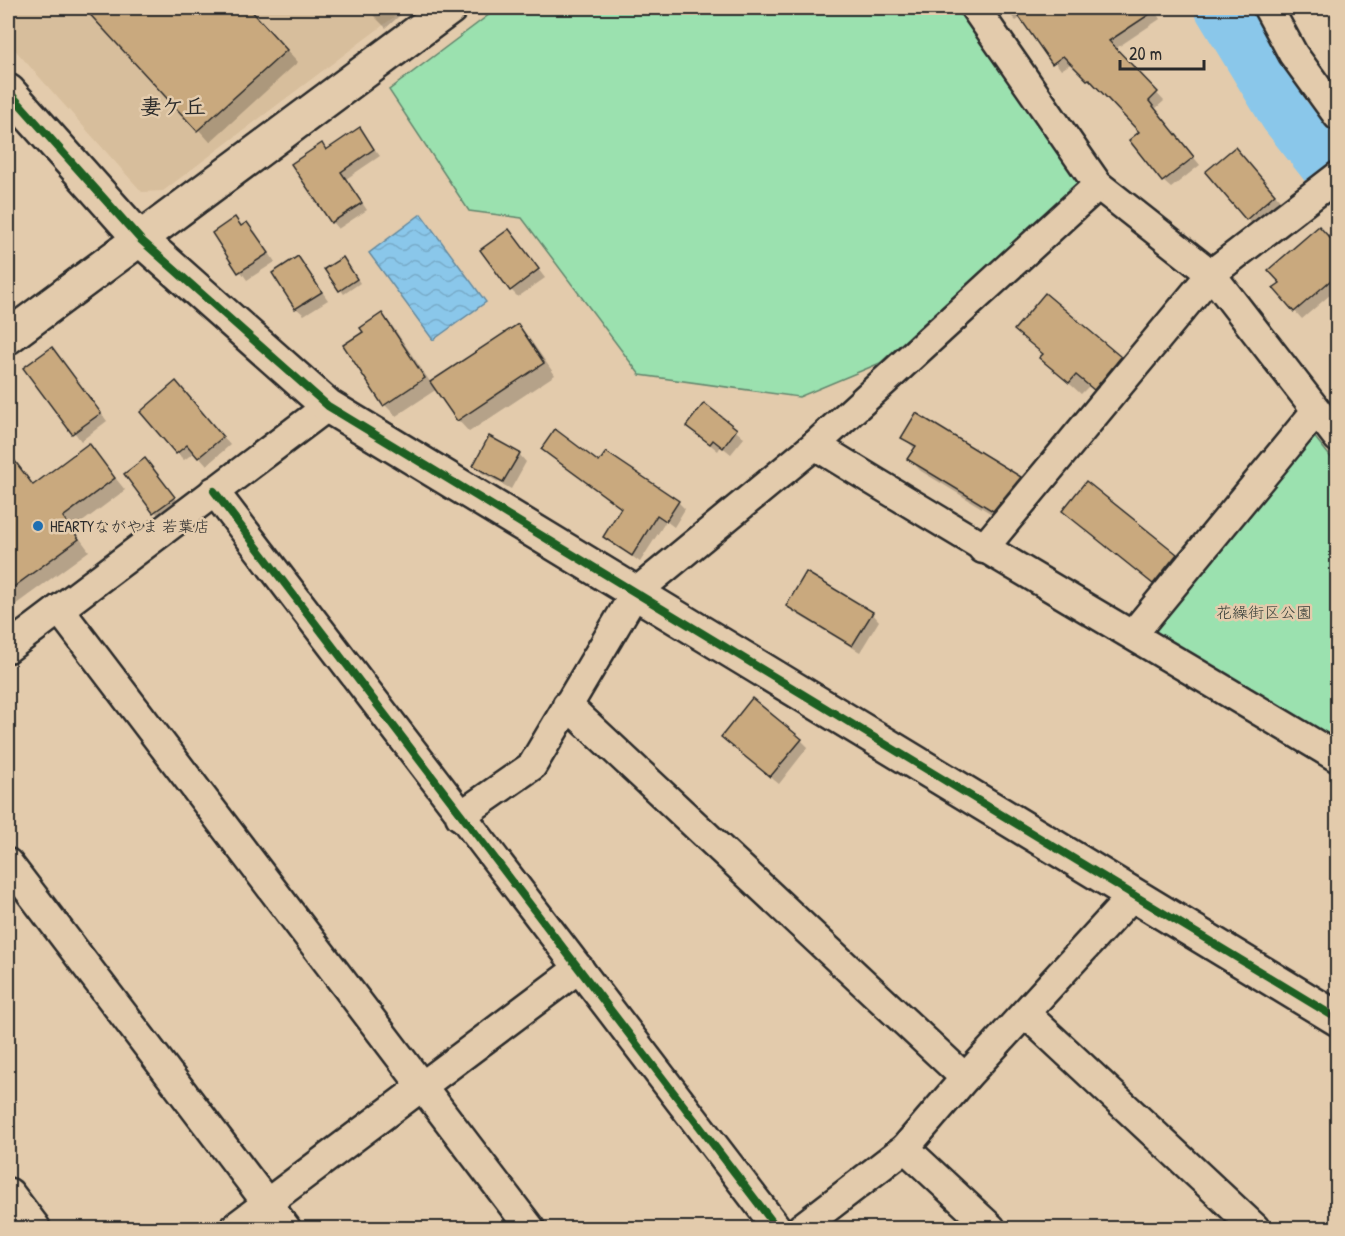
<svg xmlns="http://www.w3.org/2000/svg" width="1345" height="1236" viewBox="0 0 1345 1236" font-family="'Patrick Hand','Klee One',sans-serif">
  <defs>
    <pattern id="water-waves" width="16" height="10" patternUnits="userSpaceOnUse" patternTransform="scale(1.5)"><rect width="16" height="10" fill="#8ac7ea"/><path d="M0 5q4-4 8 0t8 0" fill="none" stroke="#77abc9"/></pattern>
  </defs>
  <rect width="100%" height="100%" fill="#e3cbac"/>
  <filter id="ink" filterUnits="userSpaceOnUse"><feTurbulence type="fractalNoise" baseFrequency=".0167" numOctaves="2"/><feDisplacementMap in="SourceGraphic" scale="12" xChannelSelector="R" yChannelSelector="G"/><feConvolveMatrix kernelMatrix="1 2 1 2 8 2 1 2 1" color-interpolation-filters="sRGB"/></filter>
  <g filter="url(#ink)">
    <polygon fill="#d7be9c" points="8,8 406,8 163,191 142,192 8,42"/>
    <g fill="#9be1af" stroke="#63866d" stroke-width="1.5">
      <polygon points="498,8 960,8 1079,183 880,363 799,397 640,375 522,218 469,211 389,90"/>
      <polygon points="1313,435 1337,465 1337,730 1331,737 1154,632"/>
    </g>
    <polygon fill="url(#water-waves)" stroke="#64899e" stroke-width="1.5" points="421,214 486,302 433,340 369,253"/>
    <g fill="#0003">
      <polygon points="87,8 248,8 298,62 210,142"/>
      <polygon points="366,8 408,8 386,28"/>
      <polygon points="1004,8 1153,8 1160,19 1115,49 1164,101 1155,109 1200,165 1171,188 1163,181 1141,132 1072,63 1061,70 1022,17 1016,21"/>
      <polygon points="1322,8 1338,8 1338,28"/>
      <polygon points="359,129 380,156 346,179 367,210 338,229 332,222 322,145 327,151"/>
      <polygon points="1242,156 1282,202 1254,226 1247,219"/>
      <polygon points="235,219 243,227 247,224 255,231 275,262 247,280 214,234"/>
      <polygon points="509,231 545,278 518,297 511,290"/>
      <polygon points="1338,248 1338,288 1302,319 1275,289"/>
      <polygon points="298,258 328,300 304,315 296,308"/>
      <polygon points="346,262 360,283 344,294 326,270"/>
      <polygon points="382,315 393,327 431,383 518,326 529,338 555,375 469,432 458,420 437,389 396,416 385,405 365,332"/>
      <polygon points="1044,355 1120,358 1131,369 1106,400 1089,386 1081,394 1041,358"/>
      <polygon points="59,357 107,421 81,441 26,369"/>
      <polygon points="183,391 230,445 207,465 195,452 184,460 177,453"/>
      <polygon points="705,405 744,438 731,454 721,446 718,451 688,426"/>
      <polygon points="916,415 1020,478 1032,490 1005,522 921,471 909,459 915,449 903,437"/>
      <polygon points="89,445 125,490 73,529 89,551 8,610 8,450 34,486"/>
      <polygon points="543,449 599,464 678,502 685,509 674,527 666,521 640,562 605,537 622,509"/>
      <polygon points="519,454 526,462 511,489 482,473 474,465"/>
      <polygon points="145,460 181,505 162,520 126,475"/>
      <polygon points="1086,483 1187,567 1165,595 1064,510"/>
      <polygon points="788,606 872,613 879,621 860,652 795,613"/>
      <polygon points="801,740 808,747 779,784 730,744"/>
    </g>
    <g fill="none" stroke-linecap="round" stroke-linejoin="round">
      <polyline stroke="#8ac7ea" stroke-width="51" points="1220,8 1285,115 1338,182"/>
    </g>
    <g fill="#c9a97e" stroke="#2b2b2b" stroke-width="1.5">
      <polygon points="84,8 249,8 287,50 197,131"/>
      <polygon points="1013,8 1159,8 1109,41 1158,92 1149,101 1194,157 1162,182 1129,140 1139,132 1089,79 1087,80 1063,56 1052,64"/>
      <polygon points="360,127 374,149 341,172 362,203 331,223 291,164 322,143 326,150"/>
      <polygon points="1235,147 1275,194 1246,220 1205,172"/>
      <polygon points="235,217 241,226 247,222 269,253 238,273 212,233"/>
      <polygon points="1319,226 1338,247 1338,274 1294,312 1273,288 1280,283 1268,270"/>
      <polygon points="509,229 539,269 510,291 480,250"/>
      <polygon points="298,256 322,292 295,309 272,273"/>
      <polygon points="343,257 357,279 339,291 324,269"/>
      <polygon points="1045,293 1121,357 1094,390 1076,375 1069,383 1039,358 1043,354 1014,330"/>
      <polygon points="382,313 425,378 383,406 343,345 363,332 360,328"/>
      <polygon points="518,324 544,363 457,421 430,382"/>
      <polygon points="52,347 101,413 72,434 23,368"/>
      <polygon points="176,381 223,437 198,458 187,445 176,454 140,412"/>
      <polygon points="704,403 737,429 723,448 713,440 710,444 686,426"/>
      <polygon points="916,413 1021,477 993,511 907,459 916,446 901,438"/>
      <polygon points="555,429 599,462 606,452 679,501 666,521 657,515 632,556 603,537 621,508 541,449"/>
      <polygon points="489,436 520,453 503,482 473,466"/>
      <polygon points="89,443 115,478 63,517 79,539 8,591 8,452 33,485"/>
      <polygon points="145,458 175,497 153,513 124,474"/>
      <polygon points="1086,481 1177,554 1153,584 1062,511"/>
      <polygon points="806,572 873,612 852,646 786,606"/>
      <polygon points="752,698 802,739 770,777 721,737"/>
    </g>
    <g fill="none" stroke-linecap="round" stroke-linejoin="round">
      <defs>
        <g id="minor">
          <polyline points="975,8 1098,185 1211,274 1338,438"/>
          <polyline points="1268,8 1293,54 1338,116"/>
          <path d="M815 445C988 552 1164 653 1338 758"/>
          <polyline points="214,491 777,1228"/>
          <polyline points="983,549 1211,274 1338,176"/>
          <polyline points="59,609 530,1228"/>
          <polyline points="1133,634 1316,411"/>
          <polyline points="8,648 328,406"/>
          <polyline points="567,705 965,1078"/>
          <polyline points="460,816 532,766 635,593 815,445 1098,185"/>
          <polyline points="8,863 286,1228"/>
          <polyline points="1025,1013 1255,1228"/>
          <polyline points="905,1148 991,1228"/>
          <polyline points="234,1228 579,968"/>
          <polyline points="801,1228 905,1148 965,1078 1134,894"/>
        </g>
        <g id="tertiary">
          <polyline points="8,91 141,240 328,406 1338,1019"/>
          <polyline points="8,337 450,8"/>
          <polyline points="8,1195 33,1228"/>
        </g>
      </defs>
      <use href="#minor" stroke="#2b2b2b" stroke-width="33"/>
      <use href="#tertiary" stroke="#2b2b2b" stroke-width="38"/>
      <use href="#minor" stroke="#e3cbac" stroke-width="28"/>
      <use href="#tertiary" stroke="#e3cbac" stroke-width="33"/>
      <defs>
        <g id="cycleway">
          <polyline points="8,91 141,240 328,406 1338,1019"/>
          <polyline points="214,491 777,1228"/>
        </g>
      </defs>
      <use href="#cycleway" stroke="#e3cbac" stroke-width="11"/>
      <use href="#cycleway" stroke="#1b5e20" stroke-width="8"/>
    </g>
  </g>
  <circle fill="#1f6fb2" stroke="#e3cbac" stroke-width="2" cx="38" cy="526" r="6"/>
  <g text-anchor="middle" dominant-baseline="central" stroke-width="5" stroke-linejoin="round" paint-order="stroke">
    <g font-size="16" fill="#2b2b2b" stroke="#e3cbac" text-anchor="start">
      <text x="50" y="526">HEARTYながやま 若葉店</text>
    </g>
    <g font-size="16" fill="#363d38" stroke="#e3cbac">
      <text x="1264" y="612">花繰街区公園</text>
    </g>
    <g font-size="22" font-weight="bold" fill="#2b2b2b" stroke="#e3cbac">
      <text x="173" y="106">妻ケ丘</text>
    </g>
  </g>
  <rect width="1345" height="1236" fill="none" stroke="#e3cbac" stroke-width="30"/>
  <rect x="15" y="15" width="1315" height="1206" fill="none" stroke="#2b2b2b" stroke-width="2" filter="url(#ink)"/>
  <path d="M1120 60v9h84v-9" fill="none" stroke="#2b2b2b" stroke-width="3"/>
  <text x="1129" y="60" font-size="18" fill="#2b2b2b" stroke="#e3cbac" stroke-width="4.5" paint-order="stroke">20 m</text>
</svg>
